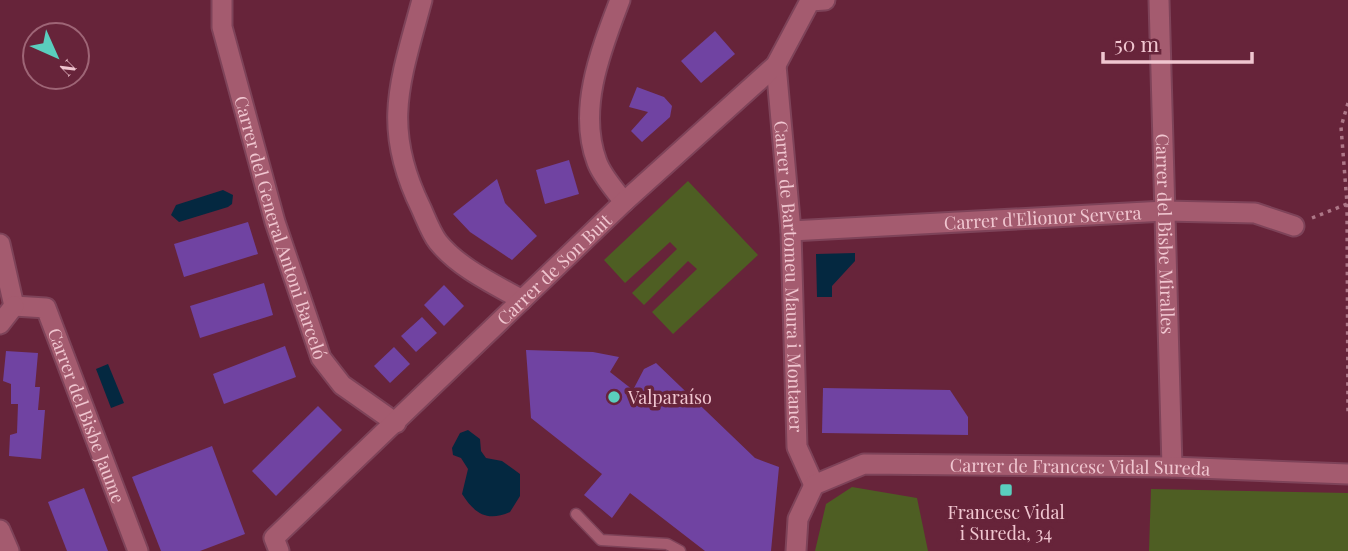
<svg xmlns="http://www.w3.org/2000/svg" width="1348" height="551" viewBox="0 0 1348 551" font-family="'Playfair Display',serif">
  <rect width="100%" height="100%" fill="#67243a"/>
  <g fill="#4e5e23">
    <polygon points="688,181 758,255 673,334 652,312 697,269 688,261 644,305 632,293 677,249 670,242 625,283 604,260"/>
    <polygon points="852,487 917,498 928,551 815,551 826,504"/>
    <polygon points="1151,489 1348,493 1348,551 1149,551"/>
  </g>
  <g fill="#042840">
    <polygon points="223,190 233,195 232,204 228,207 179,222 171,215 176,205"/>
    <polygon points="855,253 855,261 832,286 832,297 817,297 816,254"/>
    <polygon points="108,364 124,403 111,408 96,369"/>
    <path d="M468 430 480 439 481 451 486 458 502 461 520 474V496L510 512C487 522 475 514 462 494L468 469 461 458 453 455 452 448 460 433Z"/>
  </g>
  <g fill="#7043a2">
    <polygon points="715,31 735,54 701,83 681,61"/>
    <polygon points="637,87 664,97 672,106 670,117 642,142 631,131 648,112 629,107"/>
    <polygon points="569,160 579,194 545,204 536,170"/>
    <polygon points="497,179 505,203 537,236 512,260 470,232 453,214"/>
    <polygon points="248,222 258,254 184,277 174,244"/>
    <polygon points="264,283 273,315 200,338 190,306"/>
    <polygon points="444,285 464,306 444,326 424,305"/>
    <polygon points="422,317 437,333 416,352 401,336"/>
    <polygon points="285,346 296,377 224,404 213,374"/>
    <polygon points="394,347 410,364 390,383 374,366"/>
    <polygon points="526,350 593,352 619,357 610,372 633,390 644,369 656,363 755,458 779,467 771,551 705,551 630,493 612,518 584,495 602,474 531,418"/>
    <polygon points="6,351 38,353 35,387 40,387 38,410 45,410 41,459 9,456 10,435 17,433 18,404 11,404 11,384 3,381"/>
    <polygon points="823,388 950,390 968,417 968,435 822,433"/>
    <polygon points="318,406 342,430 276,496 252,471"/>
    <polygon points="212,446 245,534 200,551 161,551 132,477"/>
    <polygon points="84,488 108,551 67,551 48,502"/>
  </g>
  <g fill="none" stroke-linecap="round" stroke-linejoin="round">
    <defs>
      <polyline id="service" points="576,514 601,540 667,544 680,551"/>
      <g id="minor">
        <path id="s1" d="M222 0V27L275 222 321 358 342 385 396 423"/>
        <path d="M422 0C400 82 381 127 421 208 426 219 431 233 438 242 459 268 494 284 522 300"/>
        <path d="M620 0C601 50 577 109 597 162 602 176 615 190 624 202"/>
        <path id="s2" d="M1159 0 1172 467"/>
        <path id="s3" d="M776 65 791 231 797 447 814 485"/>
        <path id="s4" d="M791 231 1165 211 1255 213 1294 226"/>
        <polyline points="0,244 14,306"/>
        <path id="s5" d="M14 306 46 308 138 551"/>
        <polyline points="0,324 14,306"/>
        <polyline points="0,530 9,551"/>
        <path id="s6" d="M279 551 274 538 624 202 776 65 810 1 825 0"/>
      </g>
      <g id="tertiary">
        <path id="s7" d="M796 551 798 519 814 485 864 464 1172 467 1348 474"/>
      </g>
    </defs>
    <use href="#service" stroke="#7e4359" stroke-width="13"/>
    <use href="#minor" stroke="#7e4359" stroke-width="23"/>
    <use href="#tertiary" stroke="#7e4359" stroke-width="23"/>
    <g stroke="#ad7787" stroke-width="3.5" stroke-dasharray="3.5 5" stroke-linecap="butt">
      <polyline points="1348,103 1341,127 1347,203 1348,412"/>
      <polyline points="1312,218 1347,204"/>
    </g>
    <use href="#service" stroke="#a45b6f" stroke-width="10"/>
    <use href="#minor" stroke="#a45b6f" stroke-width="19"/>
    <use href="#tertiary" stroke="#a45b6f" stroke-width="19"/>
  </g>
  <g fill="#5acebe" stroke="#67243a" stroke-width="2.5">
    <circle cx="614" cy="397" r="7"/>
    <rect x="999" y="483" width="14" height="14" rx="3.5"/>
  </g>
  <g text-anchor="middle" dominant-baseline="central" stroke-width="7" stroke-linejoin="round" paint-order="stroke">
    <g font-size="18" fill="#f0c6d0" stroke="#67243a">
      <text stroke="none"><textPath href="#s4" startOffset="252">Carrer d'Elionor Servera</textPath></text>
      <text stroke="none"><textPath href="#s1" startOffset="236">Carrer del General Antoni Barceló</textPath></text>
      <text stroke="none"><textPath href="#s2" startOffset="234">Carrer del Bisbe Miralles</textPath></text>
      <text stroke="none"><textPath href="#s6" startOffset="402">Carrer de Son Buit</textPath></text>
      <text stroke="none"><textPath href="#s3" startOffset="212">Carrer de Bartomeu Maura i Montaner</textPath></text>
      <text stroke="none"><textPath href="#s5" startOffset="147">Carrer del Bisbe Jaume</textPath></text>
      <text stroke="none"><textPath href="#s7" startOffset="340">Carrer de Francesc Vidal Sureda</textPath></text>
    </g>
    <g font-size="18" fill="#f0c6d0" stroke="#67243a" text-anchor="start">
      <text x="628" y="397">Valparaíso</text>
      <text x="1006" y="512" text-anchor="middle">Francesc Vidal<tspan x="1006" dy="21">i Sureda, 34</tspan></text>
    </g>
  </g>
  <g transform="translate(56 56) rotate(135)"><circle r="33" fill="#67243a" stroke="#9e6576" stroke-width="2"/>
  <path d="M0-5L12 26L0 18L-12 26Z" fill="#5acebe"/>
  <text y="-10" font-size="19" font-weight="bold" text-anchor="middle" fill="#f0c6d0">N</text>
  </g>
  <path d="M1103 52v10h149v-10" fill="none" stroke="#f0c6d0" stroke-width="3.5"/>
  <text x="1114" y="52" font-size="21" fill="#f0c6d0" stroke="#67243a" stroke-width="5" paint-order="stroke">50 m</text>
</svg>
